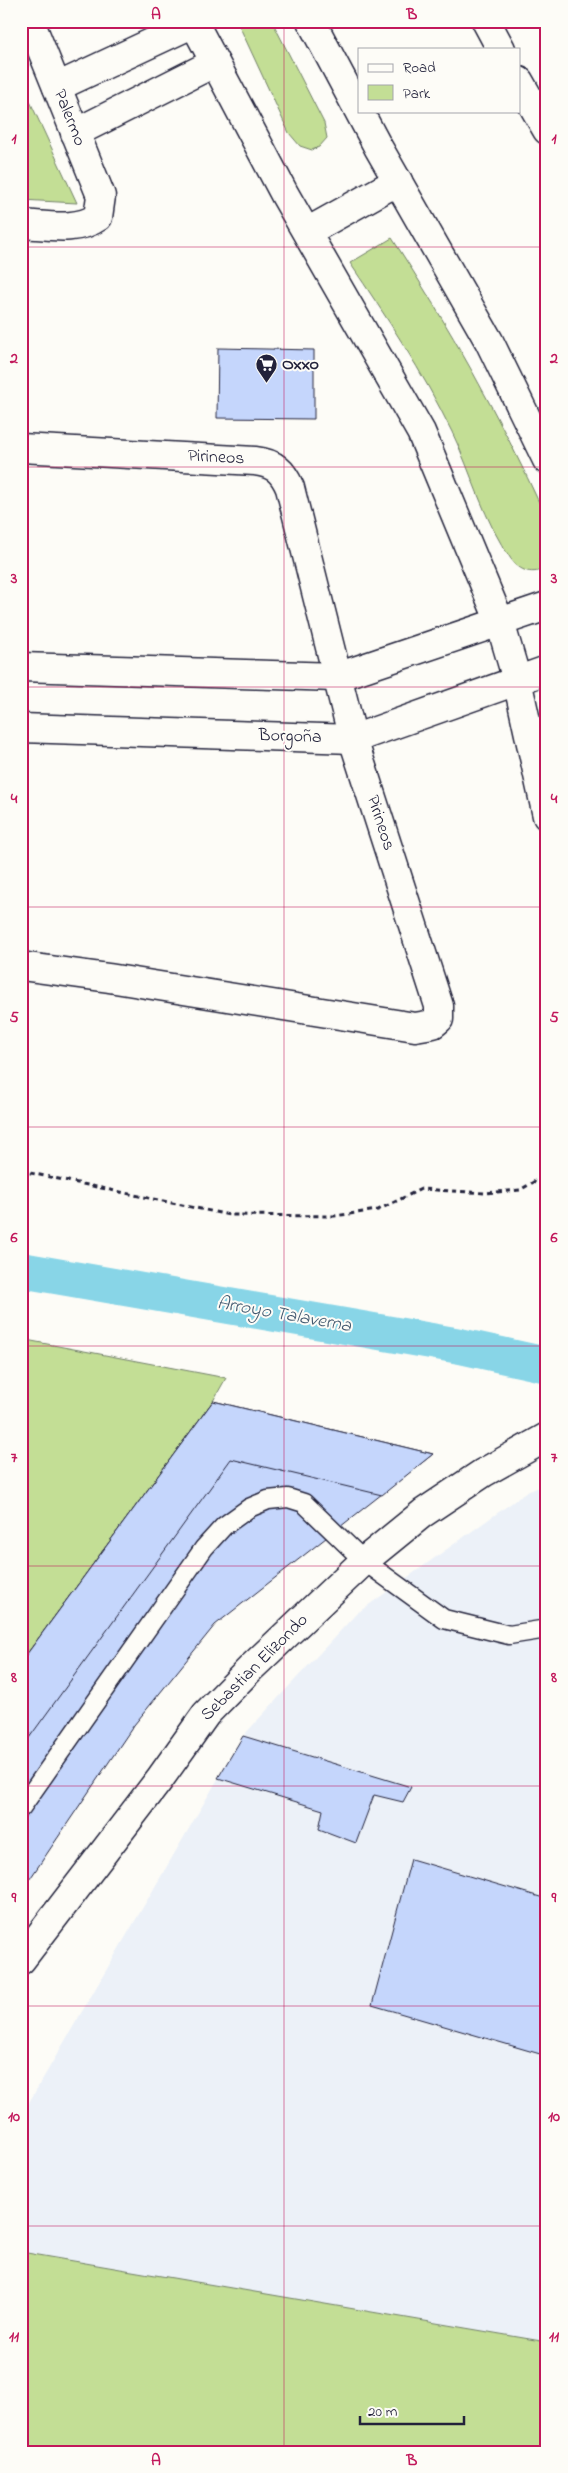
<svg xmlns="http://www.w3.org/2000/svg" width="568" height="2473" viewBox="0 0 568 2473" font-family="'Indie Flower',sans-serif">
  <rect width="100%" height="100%" fill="#fdfcf7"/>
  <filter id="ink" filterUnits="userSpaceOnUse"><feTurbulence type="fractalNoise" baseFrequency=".02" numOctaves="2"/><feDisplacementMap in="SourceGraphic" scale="10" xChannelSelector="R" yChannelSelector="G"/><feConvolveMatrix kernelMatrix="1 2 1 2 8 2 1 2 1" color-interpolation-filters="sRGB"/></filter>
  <g filter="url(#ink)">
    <polygon fill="#ecf1f8" points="547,1484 547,2342 21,2252 21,2116 243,1736 356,1614 527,1492"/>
    <g fill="#c3de95" stroke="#728068">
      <polygon points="237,21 272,21 324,123 327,138 319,147 312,150 300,146 289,133"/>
      <polygon points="21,82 77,203 21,200"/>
      <path d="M392 238C449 326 500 417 544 513L547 521V568C532 575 521 572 511 559 484 522 472 473 452 432 423 372 387 318 350 263Z"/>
      <polygon points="21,1339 226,1378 213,1401 21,1662"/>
      <polygon points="21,2252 547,2342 547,2452 21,2452"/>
    </g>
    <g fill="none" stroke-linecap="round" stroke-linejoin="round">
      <polyline stroke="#88d5e7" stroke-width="36" points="21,1270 460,1346 547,1365"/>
    </g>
    <g fill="#c5d6fc" stroke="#22223b">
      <polygon points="218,348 314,350 314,419 217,418"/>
      <polygon points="213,1401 433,1454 215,1625 134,1725 21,1892 21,1662"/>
      <polygon points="213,1401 433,1454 382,1495 231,1459 21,1749 21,1662"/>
      <polygon points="243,1736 411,1787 403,1802 374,1795 356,1843 319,1829 323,1810 218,1778"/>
      <polygon points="411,1859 547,1899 547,2056 372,2005"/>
    </g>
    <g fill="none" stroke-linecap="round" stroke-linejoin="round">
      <defs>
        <polyline id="service" points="21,1808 204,1548 224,1526 249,1508 268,1500 288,1498 304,1503 364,1561 444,1619 509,1635 547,1629"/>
        <g id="minor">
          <polyline points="193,21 285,195 421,432 500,622 517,680 547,816"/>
          <polyline points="311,21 378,147 489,341 547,460"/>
          <polyline points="486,21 501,49"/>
          <polyline points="519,81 547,130"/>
          <polyline points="57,87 194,23"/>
          <polyline points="75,133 214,63"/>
          <path d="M21 224C46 225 77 232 98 217L101 196 30 21"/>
          <polyline points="307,232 398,181"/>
          <path d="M21 448 255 461C274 463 283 471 290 488L353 739 439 1006V1019L433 1024 415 1027 109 978 21 966"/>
          <polyline points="21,667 337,677 547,606"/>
          <polyline points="21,728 353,739 547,670"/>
        </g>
        <polyline id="tertiary" points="21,1960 159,1780 206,1714 252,1667 364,1561 423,1513 483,1473 547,1437"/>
      </defs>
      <use href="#service" stroke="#22223b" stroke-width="21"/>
      <use href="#minor" stroke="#22223b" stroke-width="31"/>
      <use href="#tertiary" stroke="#22223b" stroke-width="31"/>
      <polyline stroke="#22223b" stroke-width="3" stroke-dasharray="5 4" stroke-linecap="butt" points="21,1171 229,1215 334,1216 378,1210 421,1189 485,1193 520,1190 547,1174"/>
      <use href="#service" stroke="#fdfcf7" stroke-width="18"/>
      <use href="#minor" stroke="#fdfcf7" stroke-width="28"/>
      <use href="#tertiary" stroke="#fdfcf7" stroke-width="28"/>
    </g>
  </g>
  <path fill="none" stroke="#c2185b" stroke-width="1" stroke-opacity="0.55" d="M284 21V2452M21 247H547M21 467H547M21 687H547M21 907H547M21 1127H547M21 1346H547M21 1566H547M21 1786H547M21 2006H547M21 2226H547"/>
  <defs>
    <symbol id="supermarket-pin" viewBox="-11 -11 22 30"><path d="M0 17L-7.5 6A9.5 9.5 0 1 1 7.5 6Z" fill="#22223b" stroke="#fdfcf7"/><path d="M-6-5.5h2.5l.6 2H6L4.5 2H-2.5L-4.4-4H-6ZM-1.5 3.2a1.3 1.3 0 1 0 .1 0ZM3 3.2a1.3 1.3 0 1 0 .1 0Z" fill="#fff"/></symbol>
  </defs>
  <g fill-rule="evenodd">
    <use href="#supermarket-pin" x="254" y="352" width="25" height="34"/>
  </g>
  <g text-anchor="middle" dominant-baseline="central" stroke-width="4" stroke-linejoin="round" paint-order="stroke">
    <g font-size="18" fill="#22223b" stroke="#fdfcf7">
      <text transform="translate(69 118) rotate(68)">Palermo</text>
      <text transform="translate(216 458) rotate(3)">Pirineos</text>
      <text transform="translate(290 737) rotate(2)">Borgoña</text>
      <text transform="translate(380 823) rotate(72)">Pirineos</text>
      <text transform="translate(255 1668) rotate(-45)">Sebastian Elizondo</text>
    </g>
    <g font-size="18" font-weight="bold" fill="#22223b" stroke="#fdfcf7" text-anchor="start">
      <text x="282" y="365">Oxxo</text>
    </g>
    <g font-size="19" font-style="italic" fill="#41586f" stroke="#fdfcf7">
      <text transform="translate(284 1315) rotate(10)">Arroyo Talaverna</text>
    </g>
  </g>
  <rect width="568" height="2473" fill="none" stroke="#fdfcf7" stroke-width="55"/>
  <rect x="358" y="48" width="162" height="65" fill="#fdfcf7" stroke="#a5a5ac"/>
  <rect x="368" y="64" width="25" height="8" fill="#fdfcf7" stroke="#a5a5ac"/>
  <text x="403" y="72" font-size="15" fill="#22223b">Road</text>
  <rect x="368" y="85" width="25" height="15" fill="#c3de95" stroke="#a5a5ac"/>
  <text x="403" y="98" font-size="15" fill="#22223b">Park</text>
  <path d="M360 2416v8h104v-8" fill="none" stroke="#22223b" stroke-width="2.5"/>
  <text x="368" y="2416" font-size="15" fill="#22223b" stroke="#fdfcf7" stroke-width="4" paint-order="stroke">20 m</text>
  <rect x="28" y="28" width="512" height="2418" fill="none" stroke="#c2185b" stroke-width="2"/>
  <g font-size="16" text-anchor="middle" font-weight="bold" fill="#c2185b">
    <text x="156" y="19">A</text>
    <text x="412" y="19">B</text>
    <text x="14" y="143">1</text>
    <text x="554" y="143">1</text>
    <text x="14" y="363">2</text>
    <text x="554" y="363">2</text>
    <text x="14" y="583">3</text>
    <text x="554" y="583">3</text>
    <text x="14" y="803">4</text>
    <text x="554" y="803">4</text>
    <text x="14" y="1022">5</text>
    <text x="554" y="1022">5</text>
    <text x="14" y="1242">6</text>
    <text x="554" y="1242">6</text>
    <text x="14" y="1462">7</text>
    <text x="554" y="1462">7</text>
    <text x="14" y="1682">8</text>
    <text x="554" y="1682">8</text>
    <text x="14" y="1902">9</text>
    <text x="554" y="1902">9</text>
    <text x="14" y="2121">10</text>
    <text x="554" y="2121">10</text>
    <text x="14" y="2341">11</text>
    <text x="554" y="2341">11</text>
    <text x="156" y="2465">A</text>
    <text x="412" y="2465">B</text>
  </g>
</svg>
